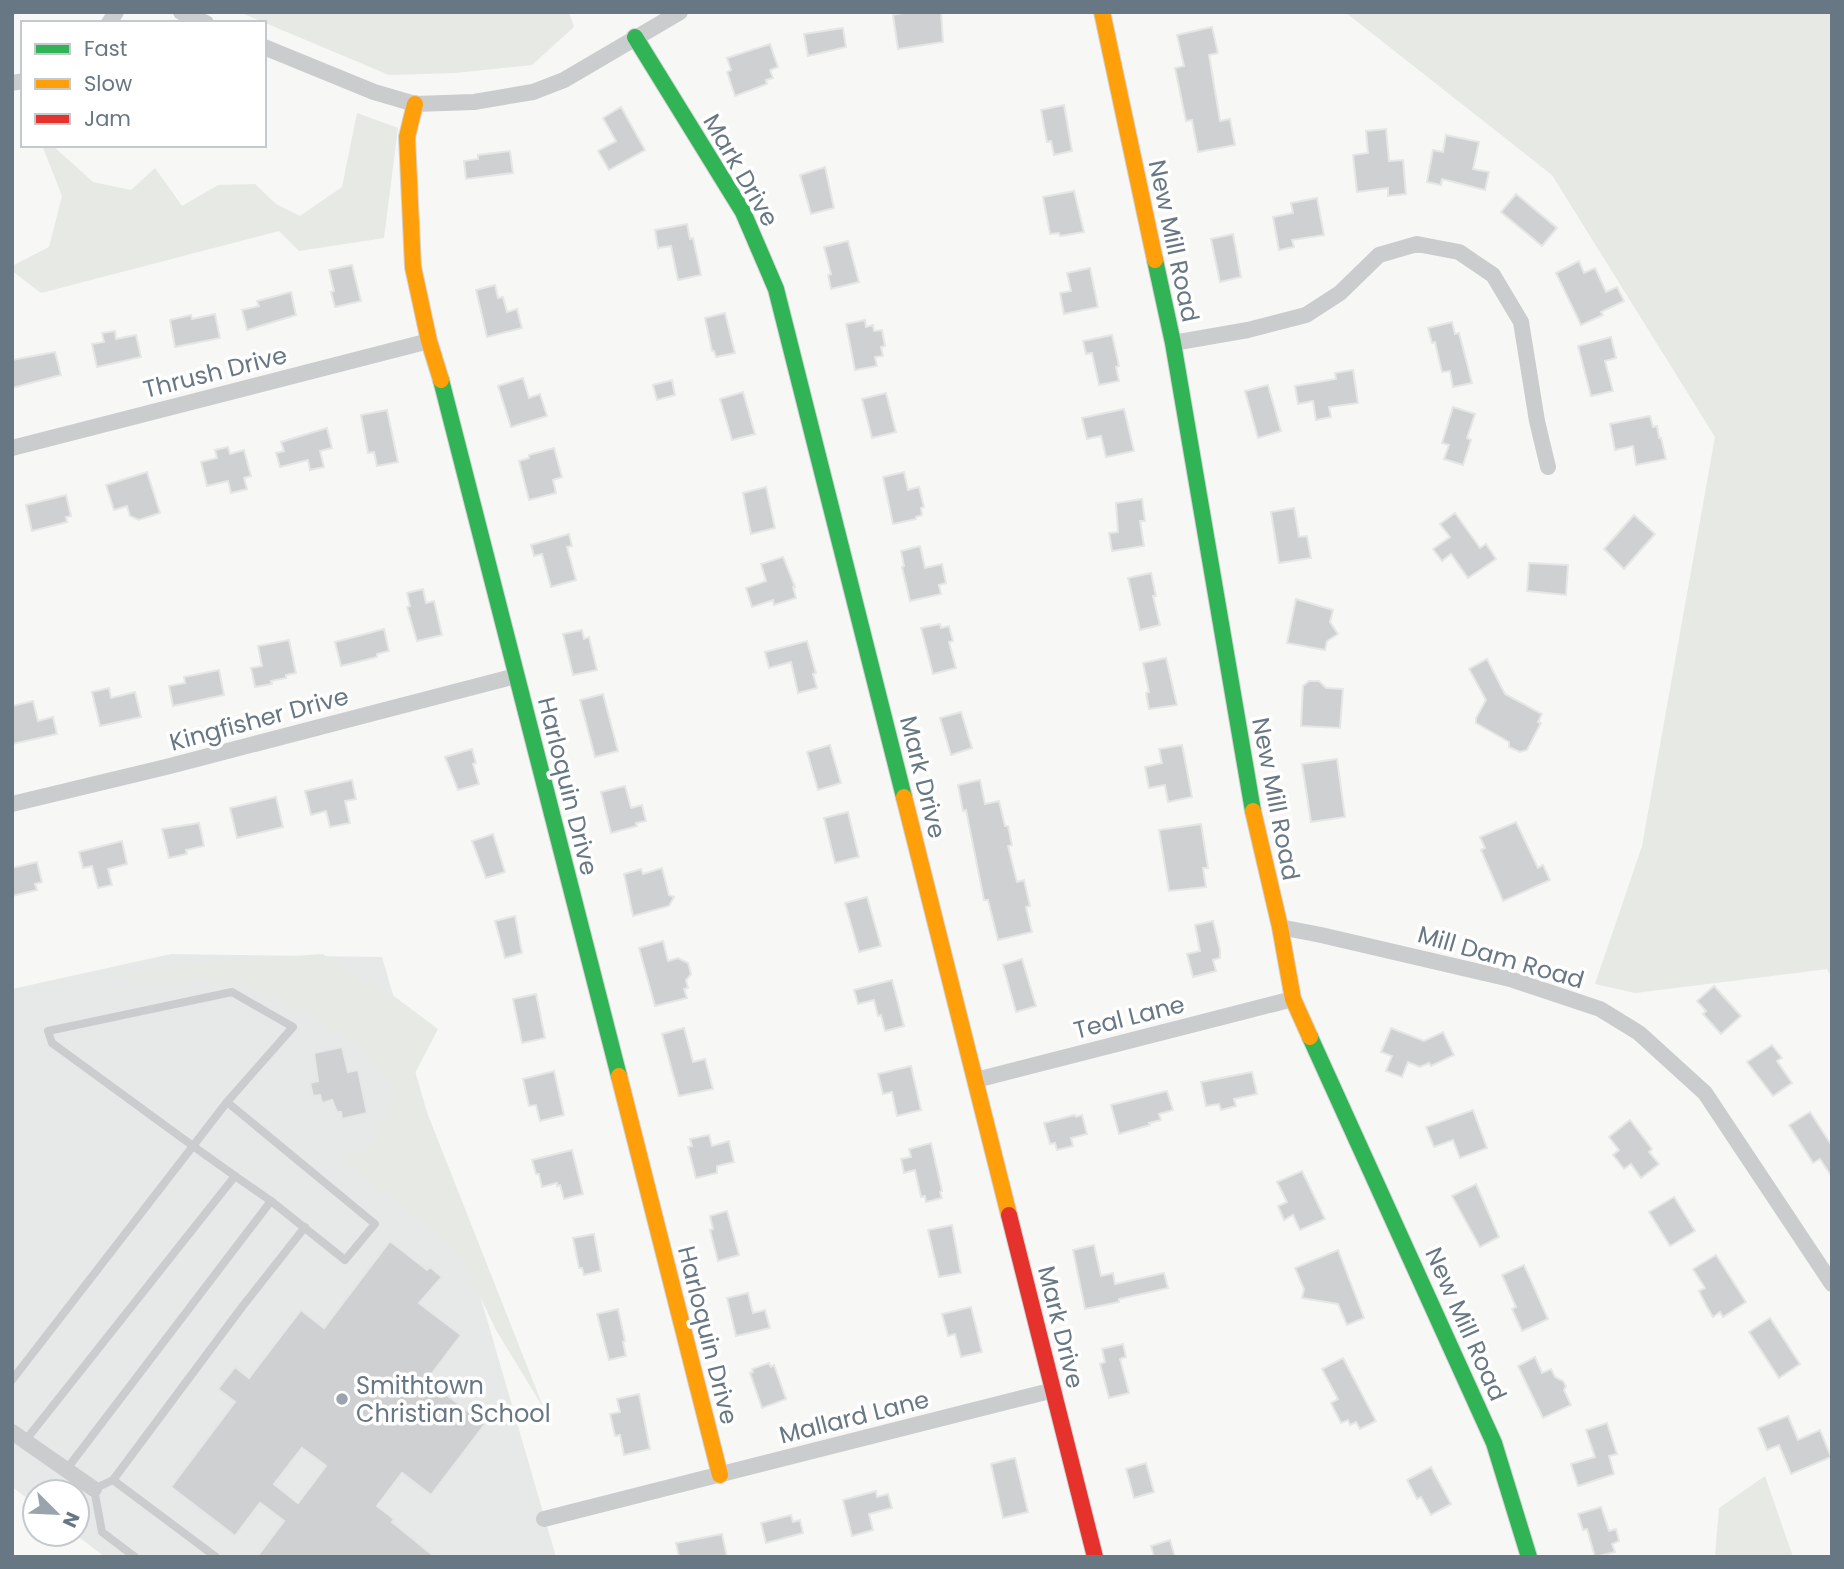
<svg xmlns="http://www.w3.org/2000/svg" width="1844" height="1569" viewBox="0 0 1844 1569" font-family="Poppins,sans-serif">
  <rect width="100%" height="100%" fill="#f7f7f6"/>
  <polygon fill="#e7e8e8" points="171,954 382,957 556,1557 105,1557 75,1534 77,1534 77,1492 35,1492 35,1504 12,1487 12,989"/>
  <g fill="#e6e9e4">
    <polygon points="239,12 569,12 574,27 532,65 455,73 389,75"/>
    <polygon points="1345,12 1832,12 1832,978 1827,969 1635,993 1595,984 1642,846 1715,437 1552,175"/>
    <polygon points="357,113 398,128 384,238 299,251 279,231 41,293 12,271 12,266 49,247 62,196 42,145 52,145 93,182 131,190 155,168 182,206 218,185 255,184 276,204 300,216 342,187"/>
    <polygon points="323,954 355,976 395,997 438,1029 413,1077 544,1409 496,1330 459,1252 344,1160 376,1142 393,1091 361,1046 302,1011 229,977 147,985 106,976 205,962"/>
    <polygon points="1765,1476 1793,1557 1715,1557 1719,1508"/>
  </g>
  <g fill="#cfd0d1" stroke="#e6e6e6" stroke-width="2" fill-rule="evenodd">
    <polygon points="908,12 941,12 943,42 898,49 893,15"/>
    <polygon points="1212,27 1218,53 1209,55 1220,121 1230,119 1235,145 1198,152 1192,120 1186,121 1175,68 1184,66 1177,35"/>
    <polygon points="843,28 846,47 808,56 804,34"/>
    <polygon points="770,44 778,67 770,70 773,78 766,80 767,84 735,96 727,72 731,70 727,58"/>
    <polygon points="1064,105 1072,151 1054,155 1051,141 1047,142 1041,110"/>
    <polygon points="621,107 645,150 609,170 598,151 616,141 603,118"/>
    <polygon points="1386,129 1389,161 1403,160 1406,194 1388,196 1388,188 1357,192 1353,155 1368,153 1366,131"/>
    <polygon points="1446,135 1479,142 1473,169 1489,172 1485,190 1442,179 1441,185 1427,182 1433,150 1443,152"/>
    <polygon points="510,151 513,173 466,179 464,161 478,159 478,155"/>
    <polygon points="825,167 834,208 811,214 800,175"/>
    <polygon points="1074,191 1084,232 1060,236 1059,233 1050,234 1043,197"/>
    <polygon points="1516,194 1557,228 1542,246 1501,212"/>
    <polygon points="1317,198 1324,235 1292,240 1294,247 1279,250 1273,217 1293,213 1291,203"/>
    <polygon points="687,224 690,239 693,238 701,275 678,280 671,246 658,248 655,230"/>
    <polygon points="1233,234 1241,277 1220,282 1211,239"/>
    <polygon points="848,241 859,282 831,289 828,275 831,274 824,247"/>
    <polygon points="1579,261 1584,273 1595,268 1606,292 1617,287 1624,301 1601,312 1603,315 1581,325 1556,273"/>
    <polygon points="352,265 361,301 335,307 331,292 334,291 329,270"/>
    <polygon points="1090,268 1098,307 1064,314 1060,293 1071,291 1067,273"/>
    <polygon points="495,285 498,298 503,297 507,312 517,309 522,328 487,337 476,290"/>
    <polygon points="291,292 296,315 247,330 242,310 259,306 257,301"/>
    <polygon points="725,313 735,353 716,357 714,351 712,351 705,318"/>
    <polygon points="215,314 220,338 175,347 170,320 191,315 192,319"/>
    <polygon points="865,320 866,327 873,325 874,331 882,330 885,346 881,347 883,356 875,357 877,366 855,370 846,324"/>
    <polygon points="1452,322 1455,334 1459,333 1472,383 1453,387 1450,371 1442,372 1435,342 1432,343 1428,328"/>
    <polygon points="115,331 116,339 136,335 141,357 97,367 92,344 104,342 102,333"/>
    <polygon points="1112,335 1119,366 1116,367 1119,381 1099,385 1092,353 1086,354 1083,341"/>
    <polygon points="1611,337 1616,358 1605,361 1613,391 1591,396 1578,346"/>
    <polygon points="55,352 61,375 12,388 12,360"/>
    <polygon points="1353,370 1358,403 1329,407 1331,417 1316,420 1313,401 1298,404 1295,386 1336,379 1335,373"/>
    <polygon points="523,378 529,398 540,394 547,416 511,427 498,386"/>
    <polygon points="672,380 675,395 657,400 653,385"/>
    <polygon points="1268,385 1281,431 1258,438 1245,391"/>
    <polygon points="743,392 755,434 732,440 720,399"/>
    <polygon points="886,393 896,432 872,438 862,399"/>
    <polygon points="1453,407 1475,414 1467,438 1471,440 1463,465 1444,459 1449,445 1442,443"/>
    <polygon points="1124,409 1134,451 1106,457 1101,436 1087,439 1082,418"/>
    <polygon points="387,410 398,462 377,466 374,452 368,453 361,415"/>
    <polygon points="1650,416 1653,427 1657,426 1659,438 1661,438 1666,459 1636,465 1633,446 1615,450 1610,424"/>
    <polygon points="327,428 332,448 320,451 324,467 310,470 308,460 280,467 276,453 284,451 281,442"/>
    <polygon points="228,447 230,454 244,450 251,476 244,478 247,489 231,493 228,481 207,486 201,462 217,458 215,450"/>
    <polygon points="554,448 562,477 553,480 556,493 529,500 519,461 529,458 529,455"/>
    <polygon points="147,472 160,513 139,520 130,516 127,506 114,510 106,485"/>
    <polygon points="904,472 908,490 919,487 924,507 921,508 922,515 916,517 916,519 893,524 883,477"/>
    <polygon points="766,487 775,528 751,534 743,493"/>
    <polygon points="66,495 71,516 66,517 67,522 32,531 26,505"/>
    <polygon points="1142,499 1145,521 1140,521 1144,546 1112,551 1109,533 1118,532 1116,503"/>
    <polygon points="1294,508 1299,537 1307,536 1311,558 1279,563 1271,512"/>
    <polygon points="1455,513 1480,548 1486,544 1496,559 1468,578 1451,554 1442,561 1433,549 1450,537 1440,524"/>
    <polygon points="1634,515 1655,534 1624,569 1604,549"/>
    <polygon points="569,534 572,546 567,547 576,580 551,587 542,554 534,556 531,545"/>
    <polygon points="920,546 925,568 942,564 946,583 939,585 941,594 910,601 902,567 904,566 901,551"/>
    <polygon points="783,557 795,587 793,587 796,598 774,605 773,600 752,607 746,588 766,581 761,564"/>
    <polygon points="1529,563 1568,565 1566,595 1527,591"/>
    <polygon points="1151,573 1156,596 1153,596 1160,625 1140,630 1128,578"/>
    <polygon points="423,589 426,603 434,601 442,635 417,641 407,607 410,606 407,593"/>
    <polygon points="1296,599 1333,610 1330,622 1338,634 1327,641 1325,650 1287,643"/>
    <polygon points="940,624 941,628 949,626 953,641 949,642 956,668 933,674 921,628"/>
    <polygon points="384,629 389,651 377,654 377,657 341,666 335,642"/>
    <polygon points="582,630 584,639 589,637 597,670 573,675 563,634"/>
    <polygon points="289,640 296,673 286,675 286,678 271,681 272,684 255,687 251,668 262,666 258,646"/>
    <polygon points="807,641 816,673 813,674 817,688 798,693 791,662 769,668 765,652"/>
    <polygon points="1166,658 1177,705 1149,709 1146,693 1149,692 1143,663"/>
    <polygon points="1487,659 1505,694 1542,714 1538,722 1541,723 1527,750 1520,752 1509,747 1509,742 1476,723 1476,718 1486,700 1469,669"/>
    <polygon points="219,670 224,695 173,706 169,686 185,683 184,677"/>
    <polygon points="1309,681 1319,681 1326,688 1343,689 1340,728 1301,726 1303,686"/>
    <polygon points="109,688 111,698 135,692 141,717 100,726 92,692"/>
    <polygon points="603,694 618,751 595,757 580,700"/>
    <polygon points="33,701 38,721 53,717 57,734 12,744 12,706"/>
    <polygon points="961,712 972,748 951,755 940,718"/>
    <polygon points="830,745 841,783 818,790 807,752"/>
    <polygon points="1182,745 1192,797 1168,802 1165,785 1149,788 1145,767 1162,763 1159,749"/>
    <polygon points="472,749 476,763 473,764 479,784 458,790 445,757"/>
    <polygon points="1337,759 1345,817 1311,822 1302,764"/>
    <polygon points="352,780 356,799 345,801 350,823 330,827 326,811 311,815 305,791"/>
    <polygon points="980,780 985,804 999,801 1005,826 1008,826 1012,845 1008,846 1017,882 1024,880 1030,906 1026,907 1032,932 998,940 988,900 984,900 966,810 963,811 958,785"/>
    <polygon points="625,786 631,808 642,805 646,821 636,823 637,826 611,833 601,792"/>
    <polygon points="276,797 283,827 237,838 230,808"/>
    <polygon points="848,812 859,857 835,863 824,818"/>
    <polygon points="1516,822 1538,868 1543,865 1550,880 1503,901 1481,850 1485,848 1480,837"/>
    <polygon points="199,823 204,846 186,850 187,854 169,858 162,829"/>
    <polygon points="1201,824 1208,868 1203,868 1206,887 1169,891 1159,830"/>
    <polygon points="493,834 505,872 486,878 472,841"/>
    <polygon points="122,841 127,864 108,869 112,885 98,888 92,866 83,868 79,852"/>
    <polygon points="37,862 42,882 35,884 37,890 12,896 12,868"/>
    <polygon points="662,868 669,895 674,897 669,906 633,916 624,874 641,869 643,874"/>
    <polygon points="867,897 881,946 859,952 845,903"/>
    <polygon points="515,916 522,953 505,958 495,921"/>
    <polygon points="1213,921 1220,950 1220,958 1213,960 1216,971 1193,977 1187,954 1200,951 1195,925"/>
    <polygon points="663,941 668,961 678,958 688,963 691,974 686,980 688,988 684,989 687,998 655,1006 639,948"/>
    <polygon points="1022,959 1036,1006 1016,1012 1003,965"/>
    <polygon points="892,980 904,1026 885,1031 881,1015 878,1016 874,1000 858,1004 854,990"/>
    <polygon points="1714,986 1741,1016 1721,1034 1703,1014 1706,1011 1697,1001"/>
    <polygon points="536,994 545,1038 522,1043 513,999"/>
    <polygon points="684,1028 693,1062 705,1059 713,1089 679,1096 662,1034"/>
    <polygon points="1391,1028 1424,1041 1443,1032 1454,1055 1431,1066 1429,1063 1420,1067 1408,1062 1402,1077 1386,1071 1392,1056 1381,1052"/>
    <polygon points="1772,1045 1782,1058 1777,1061 1792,1083 1773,1096 1747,1062"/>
    <polygon points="342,1047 348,1072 358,1070 367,1113 342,1119 341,1112 337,1112 332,1100 322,1103 320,1095 313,1096 310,1083 318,1081 314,1053"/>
    <polygon points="911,1066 921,1110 897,1116 892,1092 883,1094 878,1074"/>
    <polygon points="554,1071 564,1115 540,1121 536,1105 529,1106 523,1079"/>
    <polygon points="1252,1072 1257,1094 1234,1099 1236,1106 1221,1110 1219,1104 1206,1106 1201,1082"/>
    <polygon points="1167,1091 1173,1110 1159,1114 1161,1120 1149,1123 1150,1125 1119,1134 1111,1105"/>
    <polygon points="1473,1110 1487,1148 1460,1158 1453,1140 1434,1147 1426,1127"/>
    <polygon points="1810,1112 1832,1146 1832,1177 1820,1159 1813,1163 1789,1125"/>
    <polygon points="1075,1115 1076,1117 1082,1115 1087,1134 1071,1138 1073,1146 1057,1150 1055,1143 1050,1144 1044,1123"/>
    <polygon points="1630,1120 1652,1149 1649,1152 1659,1164 1641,1178 1631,1164 1624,1169 1613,1155 1619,1150 1609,1137"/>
    <polygon points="709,1135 712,1146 729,1141 734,1162 717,1166 717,1173 696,1178 688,1147 692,1146 690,1139"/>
    <polygon points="931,1143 942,1191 940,1192 942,1198 926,1202 925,1196 921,1197 915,1170 904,1173 901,1159 911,1157 909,1149"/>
    <polygon points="572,1150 583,1194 564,1199 560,1185 557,1186 557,1183 542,1187 539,1174 536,1174 532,1160"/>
    <polygon points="1302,1171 1325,1219 1300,1230 1293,1215 1284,1220 1278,1206 1287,1202 1277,1182"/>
    <polygon points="1476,1184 1499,1237 1480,1247 1452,1196"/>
    <polygon points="1674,1197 1695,1231 1670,1246 1649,1212"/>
    <polygon points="727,1211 739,1255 718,1261 710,1230 713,1229 710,1216"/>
    <polygon points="952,1225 961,1273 939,1277 928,1230"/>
    <polygon points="594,1234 601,1271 584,1275 582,1268 579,1268 573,1238"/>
    <path d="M390 1241 427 1270 430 1267 442 1277 419 1303 461 1335 427 1380 485 1424 431 1495 402 1473 377 1506 394 1519 392 1522 435 1557H257L284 1521 260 1503 235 1536 171 1487 235 1402 218 1389 235 1367 249 1378 301 1310 324 1328ZM302 1448 326 1466 298 1503 274 1484Z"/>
    <polygon points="1094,1245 1101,1276 1113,1273 1115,1284 1164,1273 1168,1288 1119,1299 1119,1302 1085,1309 1073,1250"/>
    <polygon points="1338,1250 1364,1318 1347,1325 1338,1304 1302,1298 1304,1289 1295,1268"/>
    <polygon points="1716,1255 1746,1302 1723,1317 1720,1312 1713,1317 1706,1305 1699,1291 1705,1288 1693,1269"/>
    <polygon points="1524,1265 1548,1319 1522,1331 1512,1309 1516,1307 1502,1275"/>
    <polygon points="748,1293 753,1313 765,1310 770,1328 736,1336 727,1298"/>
    <polygon points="971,1307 982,1352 961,1357 955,1334 948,1336 942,1314"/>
    <polygon points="618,1309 625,1341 623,1342 626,1356 609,1360 597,1314"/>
    <polygon points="1770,1318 1800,1364 1779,1378 1749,1332"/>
    <polygon points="1123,1344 1126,1357 1120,1359 1129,1393 1109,1398 1100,1364 1105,1362 1102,1349"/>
    <polygon points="1535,1357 1542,1373 1551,1369 1555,1377 1563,1381 1566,1386 1564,1390 1571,1405 1543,1418 1518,1366"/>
    <polygon points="1343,1358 1376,1421 1360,1429 1356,1422 1350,1425 1348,1420 1341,1423 1331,1403 1338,1399 1322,1369"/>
    <polygon points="769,1363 771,1367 774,1365 786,1399 762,1408 750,1373 753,1372 752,1369"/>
    <polygon points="639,1394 650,1449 624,1455 620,1435 615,1436 610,1414 620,1412 617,1399"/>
    <polygon points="1788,1416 1798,1440 1820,1430 1831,1457 1791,1474 1779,1445 1767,1450 1758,1428"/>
    <polygon points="1607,1423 1617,1454 1609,1456 1614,1474 1578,1486 1571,1464 1595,1457 1586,1430"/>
    <polygon points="1015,1458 1028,1512 1003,1518 991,1464"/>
    <polygon points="1146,1463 1154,1492 1134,1498 1126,1469"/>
    <polygon points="1431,1467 1451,1504 1431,1515 1421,1497 1417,1499 1407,1480"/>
    <polygon points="876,1491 877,1497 888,1494 892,1508 869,1514 873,1530 852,1536 843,1500"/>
    <polygon points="1601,1507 1609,1531 1616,1529 1619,1541 1612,1544 1615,1552 1595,1557 1587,1529 1583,1530 1578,1514"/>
    <polygon points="791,1515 793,1522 800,1520 803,1533 766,1543 761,1523"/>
    <polygon points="722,1534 727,1557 679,1557 676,1543"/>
    <polygon points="1170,1540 1175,1557 1154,1557 1151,1546"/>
  </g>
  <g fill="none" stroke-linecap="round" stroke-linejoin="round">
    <defs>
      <g id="fast">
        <polyline points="635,37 743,212 776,289 904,797"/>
        <polyline points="1155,260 1173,343 1253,811"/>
        <polyline points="441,380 619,1076"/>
        <polyline points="1310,1037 1494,1443 1529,1557"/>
      </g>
      <g id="slow">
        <polyline points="1102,12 1155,260"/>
        <polyline points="415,104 407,137 413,267 429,341 441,380"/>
        <polyline points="904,797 1009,1215"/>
        <polyline points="1253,811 1280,927 1293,999 1310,1037"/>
        <polyline points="619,1076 720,1475"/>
      </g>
      <polyline id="jam" points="1009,1215 1095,1557"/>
    </defs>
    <use href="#fast" stroke="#d3d3d4" stroke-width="18"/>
    <use href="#slow" stroke="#d3d3d4" stroke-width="18"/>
    <use href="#jam" stroke="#d3d3d4" stroke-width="18"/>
    <g stroke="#cbcccd" stroke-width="8">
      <polyline points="235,1176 271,1201"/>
      <polyline points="12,1380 193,1146 52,1043 48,1031 232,992 293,1027 227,1102 375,1224 345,1260 271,1201 66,1470"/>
      <polyline points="25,1441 235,1176 193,1146 227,1102"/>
      <polyline points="113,1480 216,1557"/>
      <polyline points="135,1557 102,1532 94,1489 113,1480 242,1307 305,1227"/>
    </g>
    <g stroke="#cbcccd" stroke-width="16">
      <polyline points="181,12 206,23"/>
      <polyline points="109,23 116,12"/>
      <polyline points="264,47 374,92 415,104 474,102 533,92 564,80 680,12"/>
      <polyline points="12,83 23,81"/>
      <polyline points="1173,343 1248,330 1306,315 1340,293 1379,255 1417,244 1459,252 1493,275 1521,322 1537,421 1548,467"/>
      <polyline points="12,448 429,341"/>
      <polyline points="12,804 166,767 516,676"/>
      <polyline points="1280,927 1321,935 1510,979 1600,1009 1639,1033 1705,1093 1832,1284"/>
      <polyline points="976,1080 1293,999"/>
      <polyline points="12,1432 94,1489"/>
      <polyline points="544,1519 1054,1390"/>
    </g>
    <use href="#fast" stroke="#30b455" stroke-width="16"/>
    <use href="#slow" stroke="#ff9f0a" stroke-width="16"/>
    <use href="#jam" stroke="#e5322d" stroke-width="16"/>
  </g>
  <circle fill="#9aa4ac" stroke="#fff" stroke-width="2.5" cx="342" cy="1399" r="7"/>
  <g text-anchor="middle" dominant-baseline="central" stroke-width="7" stroke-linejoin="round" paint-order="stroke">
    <g font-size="24" fill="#687784" stroke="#fff">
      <text transform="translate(741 170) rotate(60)">Mark Drive</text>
      <text transform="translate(1174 241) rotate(78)">New Mill Road</text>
      <text transform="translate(215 372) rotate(-14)">Thrush Drive</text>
      <text transform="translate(259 719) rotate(-15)">Kingfisher Drive</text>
      <text transform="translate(923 777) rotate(76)">Mark Drive</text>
      <text transform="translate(568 786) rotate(76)">Harloquin Drive</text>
      <text transform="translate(1276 799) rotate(79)">New Mill Road</text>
      <text transform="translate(1501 957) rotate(16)">Mill Dam Road</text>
      <text transform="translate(1129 1017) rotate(-14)">Teal Lane</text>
      <text transform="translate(1466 1324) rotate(66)">New Mill Road</text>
      <text transform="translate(1061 1327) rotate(76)">Mark Drive</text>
      <text transform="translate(708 1335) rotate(76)">Harloquin Drive</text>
      <text transform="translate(854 1417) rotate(-14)">Mallard Lane</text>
    </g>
    <g font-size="24" fill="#687784" stroke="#fff" text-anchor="start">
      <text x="356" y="1385">Smithtown<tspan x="356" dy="28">Christian School</tspan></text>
    </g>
  </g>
  <rect width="1844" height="1569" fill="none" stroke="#687784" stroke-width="28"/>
  <rect x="21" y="21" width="245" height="126" fill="#ffffff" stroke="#c3c9ce" stroke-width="2"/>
  <rect x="35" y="44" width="35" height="10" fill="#30b455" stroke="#c3c9ce" stroke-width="2"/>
  <text x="84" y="56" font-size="21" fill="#687784">Fast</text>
  <rect x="35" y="79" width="35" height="10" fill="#ff9f0a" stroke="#c3c9ce" stroke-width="2"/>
  <text x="84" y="91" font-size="21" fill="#687784">Slow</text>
  <rect x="35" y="114" width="35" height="10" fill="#e5322d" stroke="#c3c9ce" stroke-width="2"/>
  <text x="84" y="126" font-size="21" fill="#687784">Jam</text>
  <g transform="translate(56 1513) rotate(114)"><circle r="33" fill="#ffffff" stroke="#c3c9ce" stroke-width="2"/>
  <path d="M0-5L12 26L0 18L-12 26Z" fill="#9aa4ac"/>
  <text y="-10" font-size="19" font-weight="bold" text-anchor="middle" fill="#687784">N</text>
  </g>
</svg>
